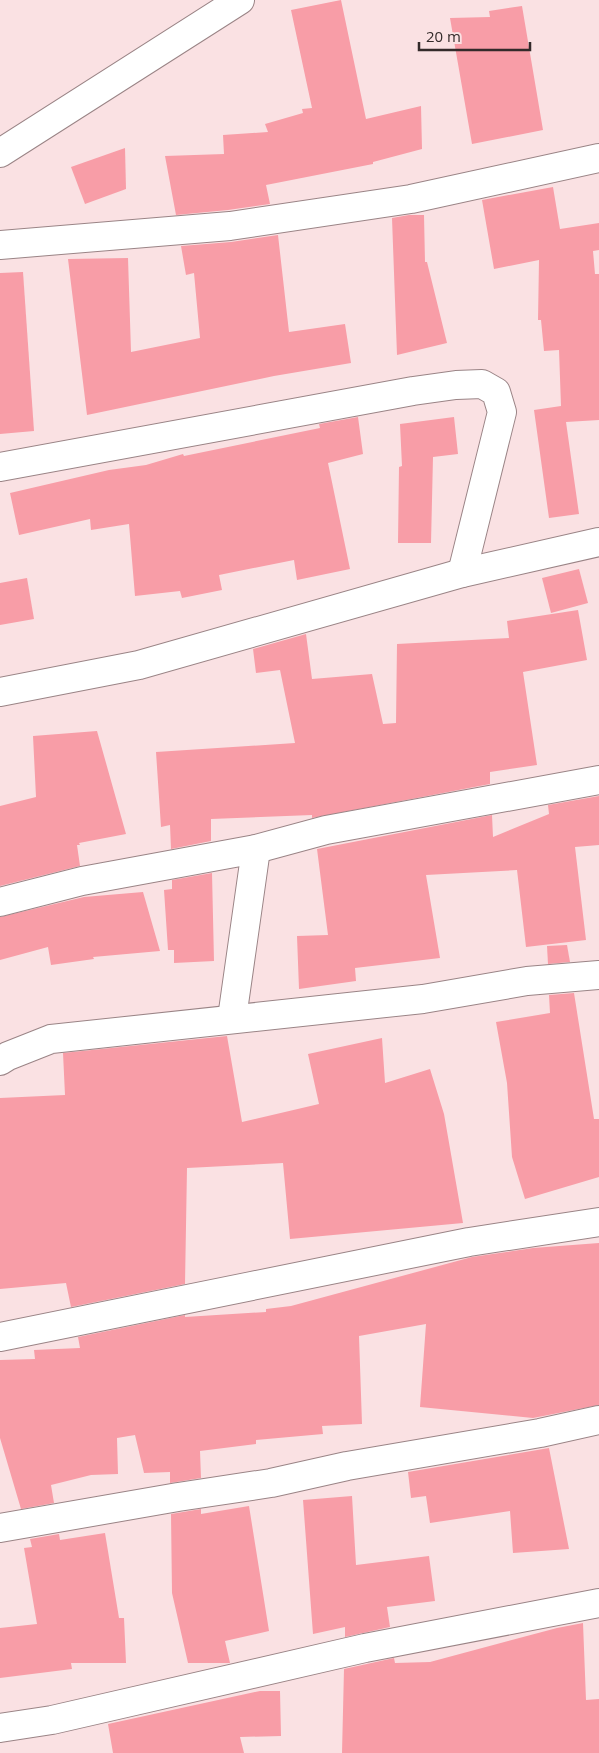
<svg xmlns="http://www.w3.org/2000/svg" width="599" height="1753" viewBox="0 0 599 1753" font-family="'Open Sans',sans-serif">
  <rect width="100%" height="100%" fill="#fae1e3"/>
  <g fill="#f89da7">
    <polygon points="341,0 366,119 421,106 422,149 373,162 373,164 266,185 270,204 228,210 176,215 165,156 224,154 223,135 268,132 265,124 303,113 302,109 312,108 291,10"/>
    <polygon points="522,6 543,130 472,144 450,18 490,17 489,11"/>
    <polygon points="125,148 126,189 85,204 71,167"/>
    <polygon points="553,187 560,229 599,223 599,250 593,251 595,274 599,274 599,420 566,422 579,514 549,518 534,410 561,406 559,350 544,351 541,320 538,320 539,260 494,269 482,200"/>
    <polygon points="409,215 424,215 425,262 427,262 447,343 397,355 392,218"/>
    <polygon points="278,235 289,332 345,324 351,363 274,376 87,415 68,259 128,258 131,352 200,338 194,273 186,275 181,246 231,242"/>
    <polygon points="23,272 34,431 0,434 0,273"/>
    <polygon points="358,417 363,454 328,463 350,569 297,580 294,560 219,575 222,590 182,598 180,591 135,596 129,524 91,530 90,519 19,535 10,493 109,470 146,465 183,454 184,456 320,428 319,424"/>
    <polygon points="454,417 458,454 433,457 431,543 398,543 399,467 402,466 400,424"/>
    <polygon points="579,569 588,603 551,613 542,578"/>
    <polygon points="27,578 34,619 0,625 0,583"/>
    <polygon points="578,610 587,660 523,672 537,765 490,772 490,784 312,818 312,815 211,819 211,841 171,849 170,825 161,827 156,752 295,743 280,670 256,673 253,649 306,634 312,679 372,674 383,724 396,723 397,644 509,638 507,621"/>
    <polygon points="97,731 126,834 79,843 80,845 77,845 80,866 0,886 0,806 36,797 33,736"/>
    <polygon points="599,796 599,845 575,847 586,940 526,947 517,870 426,875 440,958 355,968 356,981 299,989 297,936 328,935 317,849 492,815 493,837 549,814 548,805"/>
    <polygon points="212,873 214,961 174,963 174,950 168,950 164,890 172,889 172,880"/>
    <polygon points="143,892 160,951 93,957 94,959 51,965 48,947 0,960 0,917 84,897"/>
    <polygon points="567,945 570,962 548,964 547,946"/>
    <polygon points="574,993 594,1119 599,1119 599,1177 525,1199 512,1157 507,1083 496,1022 550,1013 549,995"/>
    <polygon points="227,1036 242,1122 319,1104 308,1054 382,1038 385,1083 430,1069 444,1114 463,1223 290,1239 283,1163 187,1168 185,1284 71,1307 66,1283 0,1289 0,1098 65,1095 63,1053"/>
    <polygon points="599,1243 599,1405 533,1418 420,1407 426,1324 359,1336 362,1424 322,1426 323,1434 256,1440 256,1444 200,1451 201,1478 170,1483 170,1472 144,1473 135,1435 117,1438 118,1474 91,1475 51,1485 54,1503 21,1509 0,1438 0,1360 35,1359 34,1350 80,1348 78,1337 185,1315 185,1317 266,1312 266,1309 291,1306 472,1257 533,1248"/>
    <polygon points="549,1448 569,1549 513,1553 510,1511 430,1523 426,1496 411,1498 408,1472"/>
    <polygon points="352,1496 356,1565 429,1556 435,1601 387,1607 390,1627 345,1637 345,1627 313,1634 303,1500"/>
    <polygon points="249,1506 269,1631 225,1641 230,1663 188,1663 172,1593 171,1514 201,1509 201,1514"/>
    <polygon points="105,1533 119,1618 124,1618 126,1663 71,1663 72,1669 0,1678 0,1628 37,1624 24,1548 32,1547 30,1539 59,1534 60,1540"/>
    <polygon points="583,1623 586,1700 599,1699 599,1753 342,1753 344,1669 394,1658 395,1663 430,1662 557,1628"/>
    <polygon points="260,1691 280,1691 281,1736 240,1737 244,1753 113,1753 108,1724"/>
  </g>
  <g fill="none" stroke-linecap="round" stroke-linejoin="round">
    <defs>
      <g id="street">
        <polyline points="0,245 230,226 411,199 599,158"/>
        <polyline points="0,467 413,391 456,385 482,384 496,392 502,412 462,573"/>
        <polyline points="0,692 139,665 462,573 599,542"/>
        <polyline points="0,902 82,881 256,849 326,830 599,780"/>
        <polyline points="232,1018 256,849"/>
        <polyline points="0,1061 8,1056 51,1039 423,999 527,981 599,975"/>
        <polyline points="0,1337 469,1242 599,1222"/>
        <polyline points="0,1528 178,1497 271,1483 347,1466 540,1433 599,1420"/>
        <polyline points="0,1728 52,1720 365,1648 599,1603"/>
      </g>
      <polyline id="secondary" points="0,153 240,0"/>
    </defs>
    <use href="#street" stroke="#9a8486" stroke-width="30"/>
    <use href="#secondary" stroke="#9a8486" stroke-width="30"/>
    <use href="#street" stroke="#fff" stroke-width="28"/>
    <use href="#secondary" stroke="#fff" stroke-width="28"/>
  </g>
  <path d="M419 42v8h111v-8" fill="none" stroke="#332a2a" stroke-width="2.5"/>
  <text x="426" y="42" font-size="15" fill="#332a2a" stroke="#fae1e3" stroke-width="4" paint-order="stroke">20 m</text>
</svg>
